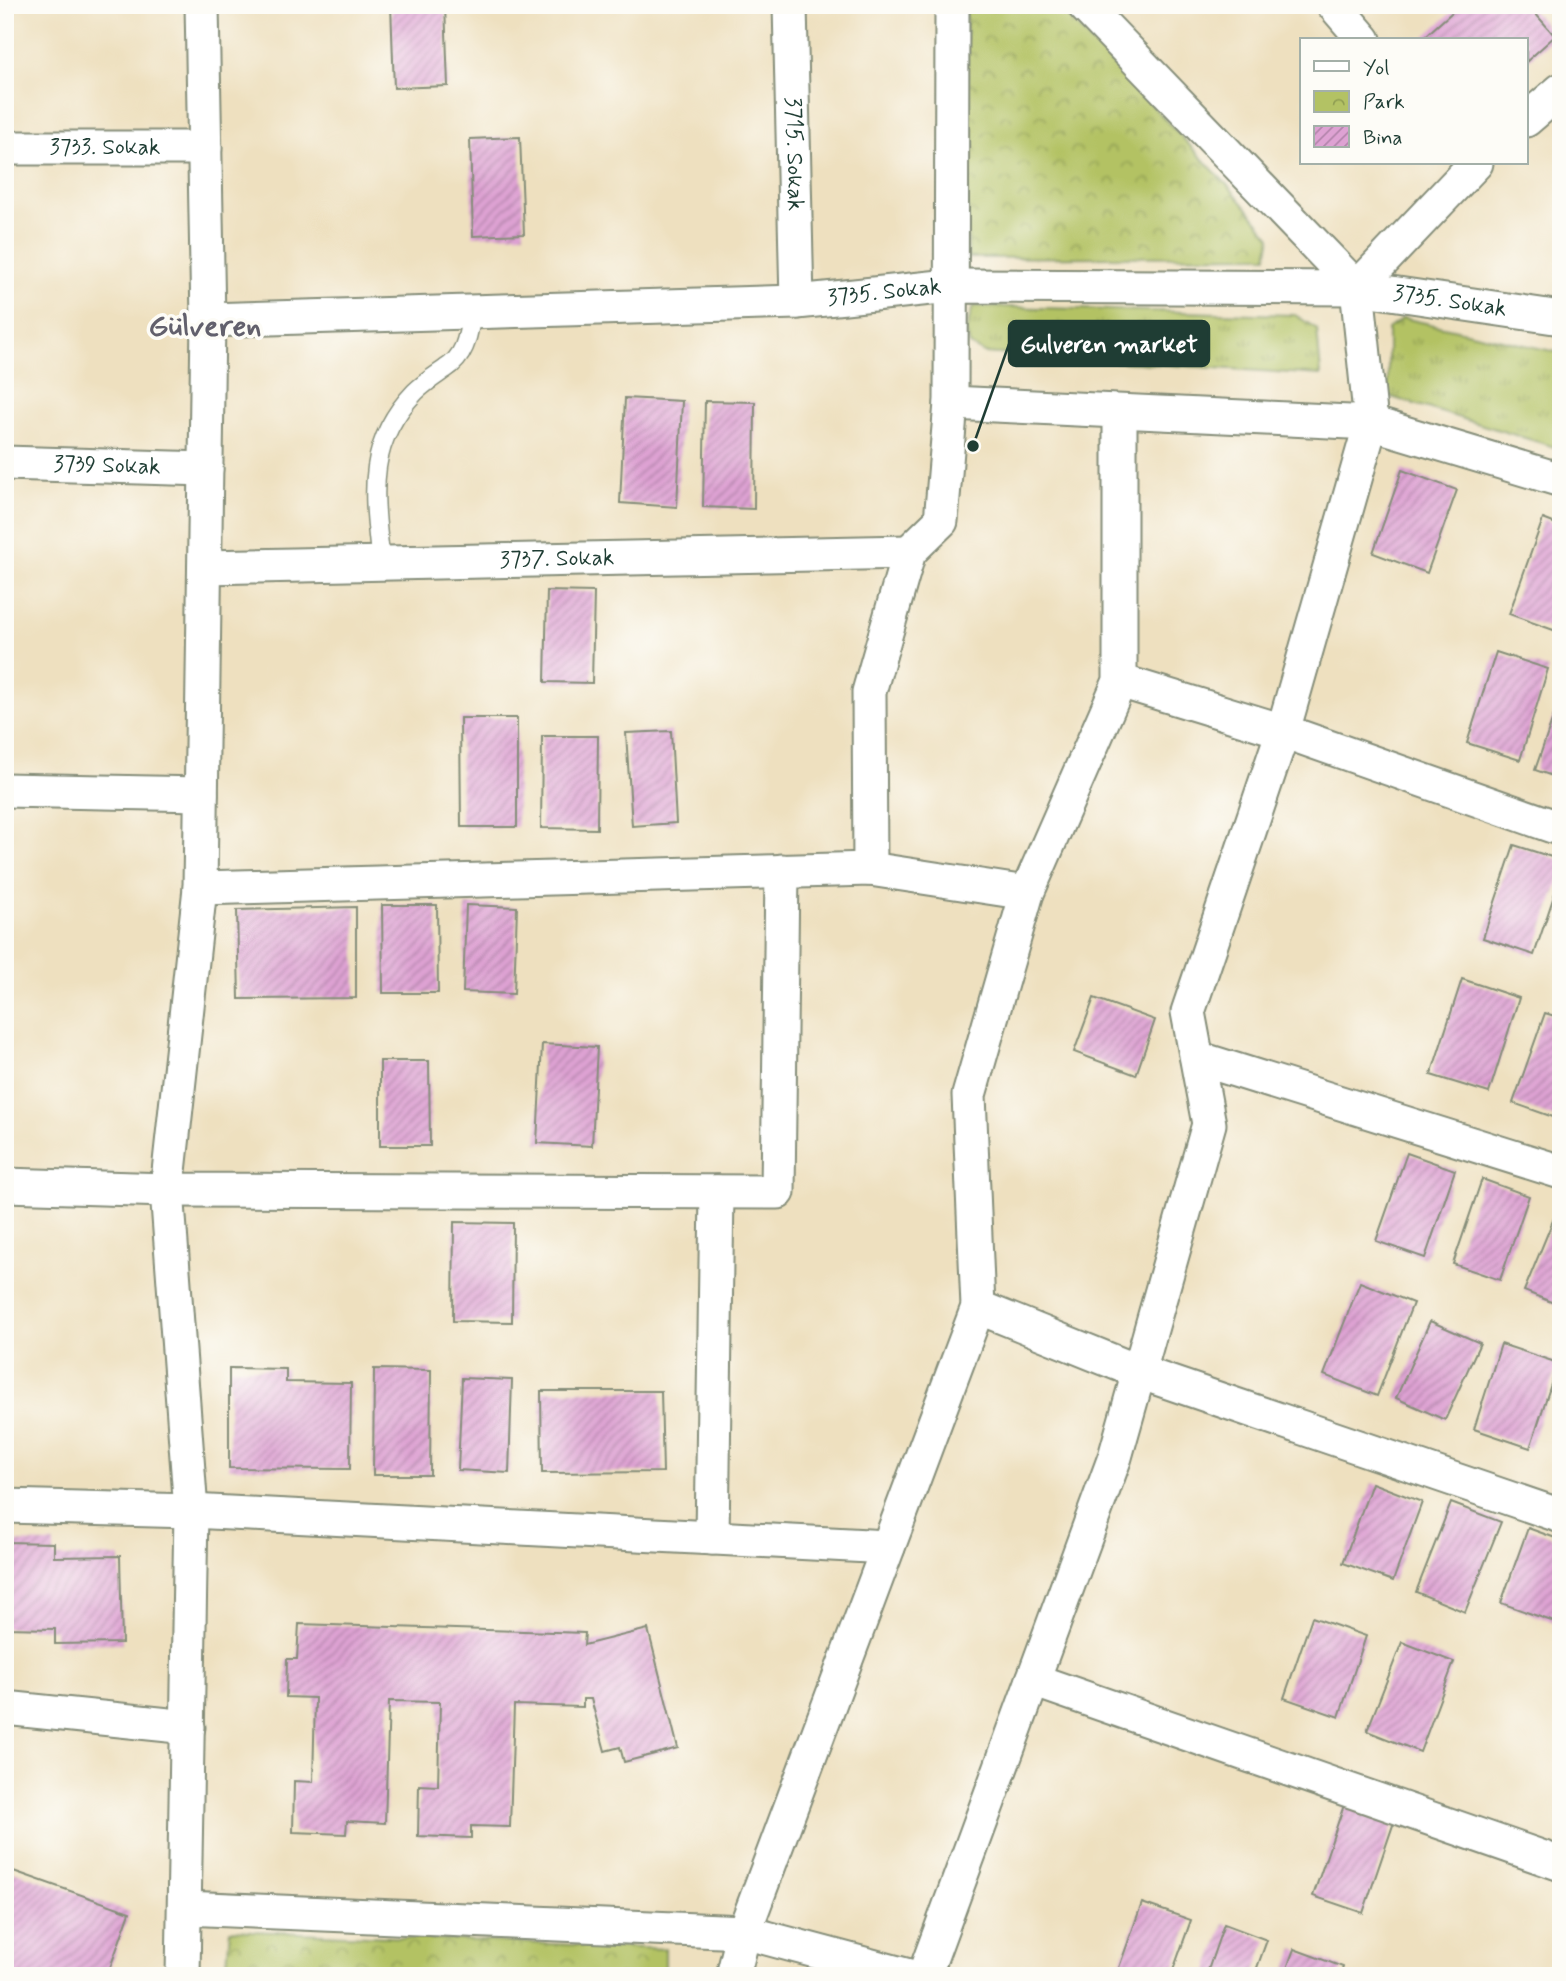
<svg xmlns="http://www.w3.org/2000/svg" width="1566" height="1981" viewBox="0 0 1566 1981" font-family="Mynerve,sans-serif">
  <defs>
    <pattern id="grass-tufts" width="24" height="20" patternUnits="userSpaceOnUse" patternTransform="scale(1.75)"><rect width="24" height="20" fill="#b3c264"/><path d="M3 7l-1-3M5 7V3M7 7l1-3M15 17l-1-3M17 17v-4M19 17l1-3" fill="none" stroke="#919f53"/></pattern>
    <pattern id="park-crowns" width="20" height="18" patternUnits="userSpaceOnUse" patternTransform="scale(1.75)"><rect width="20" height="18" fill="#b3c264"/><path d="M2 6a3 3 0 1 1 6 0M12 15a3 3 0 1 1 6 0" fill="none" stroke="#919f53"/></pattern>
    <pattern id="building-hatch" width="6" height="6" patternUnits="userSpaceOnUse" patternTransform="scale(1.75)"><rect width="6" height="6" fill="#dea2d3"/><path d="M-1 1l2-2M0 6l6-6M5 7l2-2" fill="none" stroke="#b385ac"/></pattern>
  </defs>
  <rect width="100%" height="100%" fill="#fdfcf7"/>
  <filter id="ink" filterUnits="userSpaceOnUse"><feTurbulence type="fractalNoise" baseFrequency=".0143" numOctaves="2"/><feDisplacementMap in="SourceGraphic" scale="14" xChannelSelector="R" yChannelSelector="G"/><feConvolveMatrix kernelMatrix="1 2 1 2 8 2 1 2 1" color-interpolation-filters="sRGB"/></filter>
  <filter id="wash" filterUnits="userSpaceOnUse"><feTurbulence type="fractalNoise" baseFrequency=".00686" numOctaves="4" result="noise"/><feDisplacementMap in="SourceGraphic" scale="28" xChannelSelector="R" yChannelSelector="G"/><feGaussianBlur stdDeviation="1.57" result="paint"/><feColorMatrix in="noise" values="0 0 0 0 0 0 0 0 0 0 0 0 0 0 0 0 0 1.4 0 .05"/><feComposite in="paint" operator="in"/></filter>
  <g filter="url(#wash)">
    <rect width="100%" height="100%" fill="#eee0bf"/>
    <g fill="url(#grass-tufts)" stroke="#69804c" stroke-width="2">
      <polygon points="973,306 1295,315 1317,329 1321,375 984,353 970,345 966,331"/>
      <polygon points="1403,318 1561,353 1561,449 1388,396 1388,329"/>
    </g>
    <g fill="url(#park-crowns)" stroke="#69804c" stroke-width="2">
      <polygon points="966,5 1057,5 1232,190 1271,237 1267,256 968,258"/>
      <polygon points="230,1930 665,1949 665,1976 226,1976"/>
    </g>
    <g id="blocks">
      <g fill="url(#building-hatch)">
        <polygon points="391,5 445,5 448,86 394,88"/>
        <polygon points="1460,5 1528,5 1555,36 1526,62 1526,40 1421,40"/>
        <polygon points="520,137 524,234 473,236 470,139"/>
        <polygon points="625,398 682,401 677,507 620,503"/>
        <polygon points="705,401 755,402 754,509 703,507"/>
        <polygon points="1402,470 1457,490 1427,573 1373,553"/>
        <polygon points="1543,519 1561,526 1559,632 1509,614"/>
        <polygon points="547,591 594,592 592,683 545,682"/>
        <polygon points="1496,652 1548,669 1520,760 1467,743"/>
        <polygon points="1560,698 1561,698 1561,779 1535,770"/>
        <polygon points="460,718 517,718 517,827 461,827"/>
        <polygon points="671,731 676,823 632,826 626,733"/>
        <polygon points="542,736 598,736 597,829 541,828"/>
        <polygon points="1514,845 1561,860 1561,875 1534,955 1483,938"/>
        <polygon points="382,905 437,905 438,993 383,993"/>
        <polygon points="466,905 517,907 514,994 463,992"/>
        <polygon points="356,907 356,998 239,999 237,910"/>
        <polygon points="1462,979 1519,998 1489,1093 1431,1075"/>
        <polygon points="1094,998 1155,1020 1136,1075 1074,1052"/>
        <polygon points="1545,1013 1561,1018 1559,1119 1513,1103"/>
        <polygon points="542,1044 597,1047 592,1146 537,1143"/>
        <polygon points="380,1061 429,1061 430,1146 380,1146"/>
        <polygon points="1407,1153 1455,1170 1425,1258 1376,1241"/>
        <polygon points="1482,1179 1529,1196 1500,1280 1453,1264"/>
        <polygon points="1561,1201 1561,1306 1524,1291"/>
        <polygon points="454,1222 513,1223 512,1322 453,1321"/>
        <polygon points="1360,1282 1413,1303 1377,1396 1324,1375"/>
        <polygon points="1430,1321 1480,1343 1445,1420 1396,1398"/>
        <polygon points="1501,1344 1558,1363 1530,1448 1474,1429"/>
        <polygon points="229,1368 286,1369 286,1382 351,1383 350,1469 229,1468"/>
        <polygon points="374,1369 431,1370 430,1475 373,1475"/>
        <polygon points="462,1378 512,1380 509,1473 458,1470"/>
        <polygon points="541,1391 661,1391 663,1472 542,1473"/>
        <polygon points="1372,1483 1422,1502 1393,1581 1343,1563"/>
        <polygon points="1451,1503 1501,1522 1465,1612 1416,1592"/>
        <polygon points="1528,1528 1561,1540 1561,1613 1557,1623 1501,1603"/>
        <polygon points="5,1542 54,1543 54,1557 120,1556 122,1643 55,1644 55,1629 5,1628"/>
        <polygon points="1312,1617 1366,1636 1339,1717 1284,1698"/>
        <polygon points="299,1624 585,1633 584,1645 648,1629 678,1748 624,1762 620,1747 605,1751 591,1699 583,1699 583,1707 514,1705 510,1827 471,1826 471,1838 418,1836 419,1785 438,1786 440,1702 389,1701 385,1823 347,1821 346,1834 293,1832 294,1781 313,1782 315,1698 286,1697 287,1659 297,1659"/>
        <polygon points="1402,1642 1454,1662 1420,1752 1367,1731"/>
        <polygon points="1344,1805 1394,1822 1363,1913 1313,1896"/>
        <polygon points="5,1868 130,1912 107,1976 5,1976"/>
        <polygon points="1142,1903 1191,1920 1171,1976 1116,1976"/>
        <polygon points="1224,1924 1267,1940 1254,1976 1206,1976"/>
        <polygon points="1294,1949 1343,1967 1340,1976 1284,1976"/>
      </g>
    </g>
  </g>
  <g filter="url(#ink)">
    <use href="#blocks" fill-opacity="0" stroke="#868e7a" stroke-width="2"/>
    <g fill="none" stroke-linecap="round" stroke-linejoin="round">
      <defs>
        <path id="lane" d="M381 564C374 497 364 445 415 392 424 383 435 376 445 369 466 356 468 335 472 313"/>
        <g id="street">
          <path id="s1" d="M790 5 797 302"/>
          <polyline points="1334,5 1364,40"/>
          <polyline points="1526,120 1561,90"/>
          <path id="s2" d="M5 148H205"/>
          <polyline points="1357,288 1476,163"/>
          <path id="s3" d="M208 320 797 302 950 286 1357 288 1561 318"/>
          <polyline points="951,403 1371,423 1561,480"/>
          <path id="s4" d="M5 463 206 469"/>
          <path id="s5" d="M205 567 909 552"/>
          <polyline points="1120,681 1283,731 1561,829"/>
          <polyline points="5,790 201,794"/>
          <polyline points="870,869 869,692 909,552 941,521 951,403 952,5"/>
          <polyline points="200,888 870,869 1027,893"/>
          <polyline points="1197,1058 1561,1172"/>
          <polyline points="5,1185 167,1190 778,1192 782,871"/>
          <polyline points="978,1307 1139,1372 1561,1516"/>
          <polyline points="5,1506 191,1511 888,1547"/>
          <polyline points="712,1538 717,1192"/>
          <polyline points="1033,1680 1561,1864"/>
          <polyline points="5,1708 188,1727"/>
          <polyline points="185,1908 744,1932 909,1976"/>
          <polyline points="183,1976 191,1511 167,1190 200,888 208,320 202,5"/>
          <polyline points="733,1976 744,1932 978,1307 969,1095 1027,893 1120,681 1120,412"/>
          <polyline points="924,1976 1115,1457 1209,1124 1188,1012 1283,731 1371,423 1357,288 1084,5"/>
        </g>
      </defs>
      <use href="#lane" stroke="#868e7a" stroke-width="21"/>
      <use href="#street" stroke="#868e7a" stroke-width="37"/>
      <use href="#lane" stroke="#fff" stroke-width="18"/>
      <use href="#street" stroke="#fff" stroke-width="33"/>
    </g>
  </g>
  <g text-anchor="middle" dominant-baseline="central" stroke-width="7" stroke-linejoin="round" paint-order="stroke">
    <g font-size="23" fill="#1f3d34" stroke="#fdfcf7">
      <text stroke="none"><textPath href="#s2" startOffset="100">3733. Sokak</textPath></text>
      <text stroke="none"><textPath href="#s1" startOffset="149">3715. Sokak</textPath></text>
      <text stroke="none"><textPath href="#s3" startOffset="677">3735. Sokak</textPath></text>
      <text stroke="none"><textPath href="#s3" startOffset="1244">3735. Sokak</textPath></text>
      <text stroke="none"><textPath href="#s4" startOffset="102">3739 Sokak</textPath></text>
      <text stroke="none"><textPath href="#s5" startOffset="352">3737. Sokak</textPath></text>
    </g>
    <g font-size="30" font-weight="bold" fill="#62606c" stroke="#fdfcf7">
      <text x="205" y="326">Gülveren</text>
    </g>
  </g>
  <path fill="none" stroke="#1f3d34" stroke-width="2.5" d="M973 446L1009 344"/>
  <circle fill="#1f3d34" stroke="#fdfcf7" stroke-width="2.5" cx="973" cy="446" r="7"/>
  <rect fill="#1f3d34" stroke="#1f3d34" stroke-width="2.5" x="1009" y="321" width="200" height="45" rx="7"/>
  <g font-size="24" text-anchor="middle" font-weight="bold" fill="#fff">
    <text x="1109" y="352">Gulveren market</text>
  </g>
  <rect width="1566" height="1981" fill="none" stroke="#fdfcf7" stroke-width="28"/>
  <rect x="1300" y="38" width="228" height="126" fill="#fdfcf7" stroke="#a4b0a9" stroke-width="2"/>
  <rect x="1314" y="61" width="35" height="10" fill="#ffffff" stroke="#a4b0a9" stroke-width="2"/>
  <text x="1363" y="74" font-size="21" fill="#1f3d34">Yol</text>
  <rect x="1314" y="91" width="35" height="21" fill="url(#park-crowns)" stroke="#a4b0a9" stroke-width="2"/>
  <text x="1363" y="108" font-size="21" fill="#1f3d34">Park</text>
  <rect x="1314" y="126" width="35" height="21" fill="url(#building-hatch)" stroke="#a4b0a9" stroke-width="2"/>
  <text x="1363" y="144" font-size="21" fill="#1f3d34">Bina</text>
</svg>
